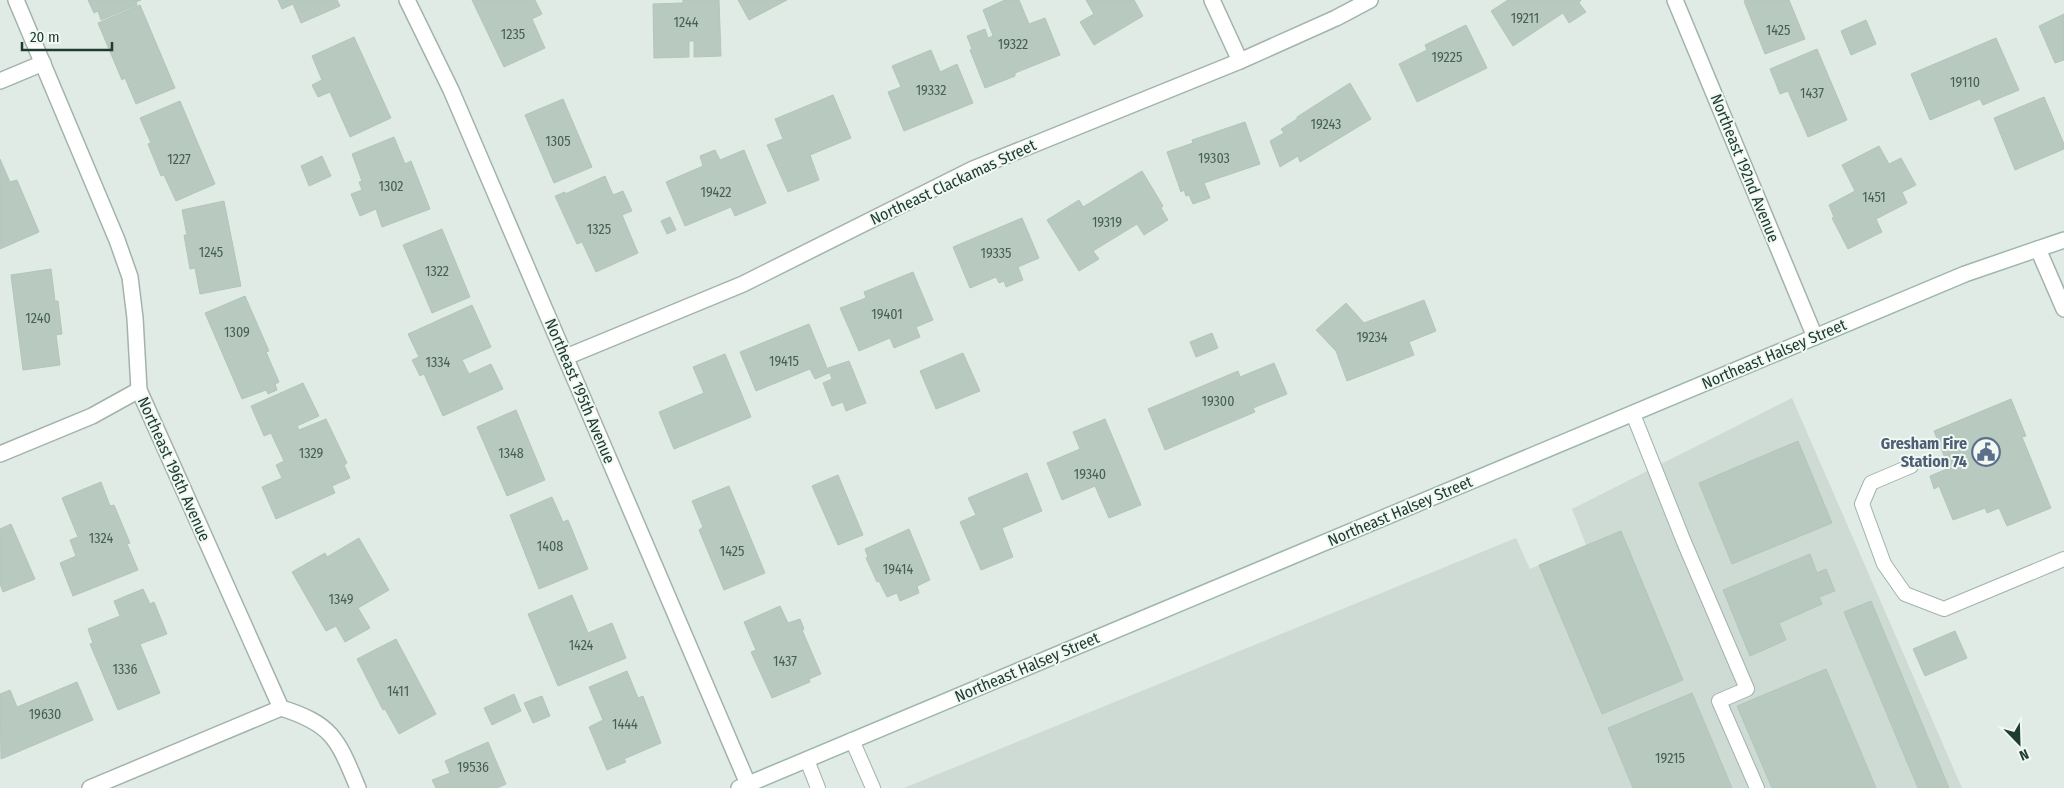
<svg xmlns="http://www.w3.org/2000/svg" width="2064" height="788" viewBox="0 0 2064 788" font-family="'Fira Sans Condensed',sans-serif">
  <rect width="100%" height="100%" fill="#e0ebe5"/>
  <polygon fill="#cedbd4" points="1792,398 1962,788 904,788 1516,538 1530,569 1586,545 1572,509"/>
  <g fill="#b8c9c0" stroke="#b2c5bb">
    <polygon points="88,0 141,0 136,2 137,5 101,20 98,11 94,13"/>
    <polygon points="278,0 337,0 340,6 301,23 293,4 282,9"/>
    <polygon points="472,0 535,0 542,14 532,19 545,48 504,67"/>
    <polygon points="683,0 719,0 721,56 694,57 694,41 689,41 689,57 654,58 653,4 683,3"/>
    <polygon points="738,0 787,0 749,20"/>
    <polygon points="1005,0 1019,0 1029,24 1045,18 1060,55 1015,73 1015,76 985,88 970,50 972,49 967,36 985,29 988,38 993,36 994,38 983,10"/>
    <polygon points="1086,0 1134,0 1143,16 1094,45 1080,22 1094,14"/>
    <polygon points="1508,0 1581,0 1579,3 1586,12 1569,23 1563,13 1513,46 1491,11"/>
    <polygon points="1746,0 1789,0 1805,39 1765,54 1744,1"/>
    <polygon points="140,5 175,88 136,104 125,78 122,80 98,23"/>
    <polygon points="2064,14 2064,60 2055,63 2039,26"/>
    <polygon points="1866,20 1876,44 1851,55 1841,31"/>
    <polygon points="1466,25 1487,68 1417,102 1399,64 1427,50 1425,45"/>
    <polygon points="354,37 391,118 350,137 330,92 318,97 312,85 322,80 312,56"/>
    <polygon points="1996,38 2019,90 1983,105 1980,99 1930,120 1911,74"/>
    <polygon points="1817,49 1847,120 1808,137 1788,91 1780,94 1770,69"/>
    <polygon points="931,50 940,72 957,64 973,103 904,131 888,92 901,87 892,66"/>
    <polygon points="1350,83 1371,119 1300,162 1298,156 1280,167 1270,141 1284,133 1281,129 1297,119 1297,117"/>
    <polygon points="833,95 851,138 810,155 819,180 788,192 767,145 783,139 775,119"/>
    <polygon points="2044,97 2064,144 2064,149 2015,170 1994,118"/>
    <polygon points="563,99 592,167 554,183 525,115"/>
    <polygon points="180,101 215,184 176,201 164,175 161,176 148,144 151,143 140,118"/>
    <polygon points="1245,122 1260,164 1204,183 1210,198 1193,204 1189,195 1186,196 1184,190 1181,192 1167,152 1193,143 1192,140"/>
    <polygon points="394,137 405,164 411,161 430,209 382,227 376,209 360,216 351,194 362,190 359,182 362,181 352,154"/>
    <polygon points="1879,146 1889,164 1901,158 1916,185 1902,192 1907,203 1876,219 1882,232 1848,249 1832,218 1834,217 1829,205 1855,191 1842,165"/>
    <polygon points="715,150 720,160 744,150 766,203 735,216 731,207 685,226 666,182 703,166 700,156"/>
    <polygon points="322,156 331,176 309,186 301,166"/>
    <polygon points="0,159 10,182 17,180 39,232 0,249"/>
    <polygon points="1142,171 1163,206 1161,208 1168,220 1144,235 1137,224 1093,251 1099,259 1079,271 1047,220 1079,200 1083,207"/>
    <polygon points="605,176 613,195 623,191 632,211 622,215 638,253 596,272 582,242 577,244 555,196 565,192 565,194"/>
    <polygon points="224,201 241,286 200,294 195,268 190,269 184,235 187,235 182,210"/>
    <polygon points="670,217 676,230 667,234 661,221"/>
    <polygon points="1022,218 1039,258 1018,267 1023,280 1006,287 1004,281 999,283 996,277 970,288 953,247"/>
    <polygon points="442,229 470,297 432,313 403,245"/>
    <polygon points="51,269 55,301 58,301 62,334 56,335 60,365 23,370 11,275"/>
    <polygon points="913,272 933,320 916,327 920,337 894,348 890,338 859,351 840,308 866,298 864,292"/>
    <polygon points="245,296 269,351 266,352 279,382 275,384 277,390 268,394 266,390 242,399 205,313"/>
    <polygon points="1424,300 1436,331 1409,342 1414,355 1347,381 1336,351 1316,330 1346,303 1364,323"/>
    <polygon points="472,305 491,347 462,360 469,374 491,364 503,389 443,416 424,374 420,376 412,360 419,357 408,334"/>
    <polygon points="809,324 829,373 815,379 810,369 756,391 740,352"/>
    <polygon points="1212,333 1218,348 1196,357 1190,342"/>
    <polygon points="963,353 980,391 936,409 920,371"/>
    <polygon points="725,354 751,417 674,449 659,412 704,393 693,367"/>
    <polygon points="849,361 866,403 846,411 843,402 832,406 823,383 832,379 828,368"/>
    <polygon points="1274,363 1287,394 1253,408 1255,412 1165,450 1148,409 1238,371 1240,377"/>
    <polygon points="303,383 319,416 297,426 299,430 326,419 347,463 344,465 350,478 332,486 335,493 276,519 262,487 282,478 276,465 284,461 271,433 264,436 251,406"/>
    <polygon points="2011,399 2026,436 2022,437 2051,508 2007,526 1999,508 1987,513 1985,508 1953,520 1939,486 1934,489 1930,476 1949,468 1934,431"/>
    <polygon points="516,410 545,480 507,496 477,427"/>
    <polygon points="1105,419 1141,505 1109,518 1095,486 1062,500 1047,463 1080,449 1073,432"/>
    <polygon points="1798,441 1832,523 1732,564 1699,483"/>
    <polygon points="1027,473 1042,511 1002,528 1013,557 981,570 960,522 976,515 968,498"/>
    <polygon points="838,475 863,535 838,545 812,486"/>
    <polygon points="101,482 110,506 114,505 130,543 127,544 138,570 73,596 60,563 76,556 70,540 78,537 62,498"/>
    <polygon points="729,486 765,573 724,590 699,530 703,527 692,501"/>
    <polygon points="552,497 563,522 568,520 588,569 539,589 510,515"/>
    <polygon points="11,524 35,579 3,592 0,584 0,529"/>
    <polygon points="909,529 930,580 917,586 919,593 900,601 897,593 887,597 879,581 877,582 866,558 868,557 865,549"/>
    <polygon points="1621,531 1683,680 1602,714 1539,565"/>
    <polygon points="359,538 389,590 358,608 370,628 345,642 336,626 326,631 292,572 325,553 327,557"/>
    <polygon points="1810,554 1817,573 1826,569 1835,591 1819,597 1822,604 1779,623 1786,640 1750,656 1723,590"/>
    <polygon points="143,589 150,604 154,602 167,634 140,644 160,693 118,710 90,644 93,643 88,629 120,616 114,601"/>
    <polygon points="572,595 588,633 612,623 626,658 558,686 528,614"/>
    <polygon points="1871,601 1949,788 1918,788 1844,612"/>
    <polygon points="780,606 788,623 800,619 804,629 802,630 821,674 809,679 810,682 772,698 751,652 756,650 744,622"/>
    <polygon points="1955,631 1967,658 1925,676 1913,649"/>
    <polygon points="396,639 436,714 399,734 385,709 383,710 357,659"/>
    <polygon points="1826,669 1876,788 1772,788 1737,706"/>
    <polygon points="627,671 638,698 643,696 661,743 624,759 626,762 607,770 589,727 603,720 589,687"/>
    <polygon points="77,682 93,720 1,759 0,694 10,690 17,707"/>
    <polygon points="1692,693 1732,788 1633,788 1608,728"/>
    <polygon points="514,694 521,711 492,725 484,708"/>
    <polygon points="542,696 550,716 533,723 524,703"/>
    <polygon points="488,742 506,784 497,788 436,788 432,780 450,773 445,761"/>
  </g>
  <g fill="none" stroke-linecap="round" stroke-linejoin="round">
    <defs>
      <g id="lane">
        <polyline points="1633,414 1684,542 1747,689 1719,701 1757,788"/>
        <polyline points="1911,466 1871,483 1862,504 1884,564 1905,594 1944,609 2064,559"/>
        <polyline points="852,740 873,788"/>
        <polyline points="807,760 818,788"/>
      </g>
      <g id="street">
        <path d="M16 0 117 240 130 277 135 318 139 390 281 708C333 724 338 740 358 788"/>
        <polyline points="407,0 451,90 748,784"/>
        <polyline points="1212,0 1240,61"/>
        <polyline points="1675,0 1815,337"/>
        <polyline points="0,81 43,63"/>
        <polyline points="2038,249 2064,309"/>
        <polyline points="566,357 743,284 973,169 1240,61 1336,18 1370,0"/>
        <polyline points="0,454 92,416 139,390"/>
        <polyline points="90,788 281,708"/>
      </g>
      <polyline id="secondary" points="739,788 1965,274 2064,240"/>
    </defs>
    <use href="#lane" stroke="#a3b3ab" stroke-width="16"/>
    <use href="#street" stroke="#a3b3ab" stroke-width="18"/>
    <use href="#secondary" stroke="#9eb7ab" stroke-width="18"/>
    <use href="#lane" stroke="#fff" stroke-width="14"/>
    <use href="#street" stroke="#fff" stroke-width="15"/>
    <use href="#secondary" stroke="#fff" stroke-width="15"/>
  </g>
  <defs>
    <symbol id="civic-ring" viewBox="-11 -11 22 22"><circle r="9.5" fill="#f0f8f3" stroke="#5c6f8a" stroke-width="1.5"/><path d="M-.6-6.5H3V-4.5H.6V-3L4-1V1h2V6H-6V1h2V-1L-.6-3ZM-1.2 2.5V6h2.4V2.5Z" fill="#5c6f8a"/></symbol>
  </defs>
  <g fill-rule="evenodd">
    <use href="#civic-ring" x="1970" y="436" width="32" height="32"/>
  </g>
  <g text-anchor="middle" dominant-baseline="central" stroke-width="4" stroke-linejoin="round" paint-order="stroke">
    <g font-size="14" fill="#465f55">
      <text x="1525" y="18">19211</text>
      <text x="686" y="22">1244</text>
      <text x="1778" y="30">1425</text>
      <text x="513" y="34">1235</text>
      <text x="1013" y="44">19322</text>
      <text x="1447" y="57">19225</text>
      <text x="1965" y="82">19110</text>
      <text x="931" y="90">19332</text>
      <text x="1812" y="93">1437</text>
      <text x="1326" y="124">19243</text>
      <text x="558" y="141">1305</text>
      <text x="1214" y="158">19303</text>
      <text x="179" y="159">1227</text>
      <text x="391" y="186">1302</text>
      <text x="716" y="192">19422</text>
      <text x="1874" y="197">1451</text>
      <text x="1107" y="222">19319</text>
      <text x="599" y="229">1325</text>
      <text x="211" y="252">1245</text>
      <text x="996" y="253">19335</text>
      <text x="437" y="271">1322</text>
      <text x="887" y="314">19401</text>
      <text x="38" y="318">1240</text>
      <text x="237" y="332">1309</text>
      <text x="1372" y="337">19234</text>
      <text x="784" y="361">19415</text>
      <text x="438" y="362">1334</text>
      <text x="1218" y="401">19300</text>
      <text x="311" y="453">1329</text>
      <text x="511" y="453">1348</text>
      <text x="1090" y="474">19340</text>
      <text x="101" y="538">1324</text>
      <text x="550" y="546">1408</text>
      <text x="732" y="551">1425</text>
      <text x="898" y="569">19414</text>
      <text x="341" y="599">1349</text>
      <text x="581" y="645">1424</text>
      <text x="785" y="661">1437</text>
      <text x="125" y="669">1336</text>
      <text x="398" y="691">1411</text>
      <text x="45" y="714">19630</text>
      <text x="625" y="724">1444</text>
      <text x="1670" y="758">19215</text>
      <text x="473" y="767">19536</text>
    </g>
    <g font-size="16" fill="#203c31" stroke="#f0f8f3">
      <text transform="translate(1745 168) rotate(68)">Northeast 192nd Avenue</text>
      <text transform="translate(953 182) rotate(-25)">Northeast Clackamas Street</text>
      <text transform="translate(1774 354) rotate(-23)">Northeast Halsey Street</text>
      <text transform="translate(580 391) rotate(67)">Northeast 195th Avenue</text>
      <text transform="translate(174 469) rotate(66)">Northeast 196th Avenue</text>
      <text transform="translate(1400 511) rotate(-23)">Northeast Halsey Street</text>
      <text transform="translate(1027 667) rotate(-23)">Northeast Halsey Street</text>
    </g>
    <g font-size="16" font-weight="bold" fill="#4e5e75" stroke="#f0f8f3" text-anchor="end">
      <text x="1967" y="443">Gresham Fire<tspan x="1967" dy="18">Station 74</tspan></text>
    </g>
  </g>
  <g transform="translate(2019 743) rotate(157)" stroke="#f0f8f3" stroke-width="4" paint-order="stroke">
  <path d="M0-4L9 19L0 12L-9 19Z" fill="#203c31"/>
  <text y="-8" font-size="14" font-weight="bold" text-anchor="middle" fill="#203c31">N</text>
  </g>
  <path d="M22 42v8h90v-8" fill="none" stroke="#203c31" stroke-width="2.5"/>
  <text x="30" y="42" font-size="15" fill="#203c31" stroke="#f0f8f3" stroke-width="4" paint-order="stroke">20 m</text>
</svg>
